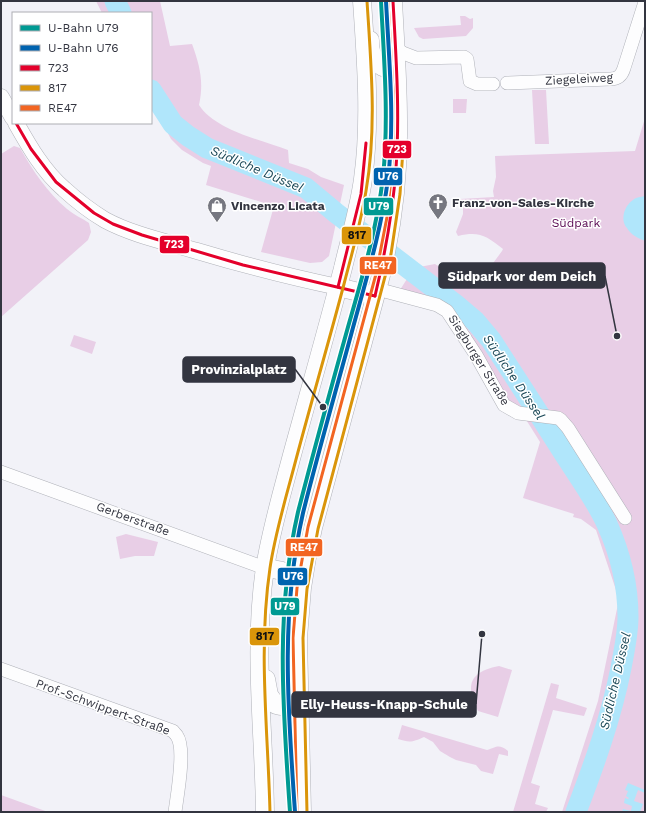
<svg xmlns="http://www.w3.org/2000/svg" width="646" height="813" viewBox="0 0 646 813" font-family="'Work Sans',sans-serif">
  <rect width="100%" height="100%" fill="#f2f2f8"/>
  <g fill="#e8cee6">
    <path d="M96 1H160L170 46 192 44C200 66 204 82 199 105 215 130 261 140 288 150L289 163 308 169 321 177 344 185 329 256 322 262 310 263 261 252 274 206 206 185 211 166 203 163 182 150 171 139 151 102V13H102Z"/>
    <polygon points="460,16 465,16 470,19 473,18 473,28 466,36 423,39 419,37 414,28 461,25"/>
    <polygon points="532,90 546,90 549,144 535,144"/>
    <polygon points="453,99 467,99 466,113 453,113"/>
    <path d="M645 118V812H562L598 701 619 599 596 530 581 519 573 517 574 514 523 498 540 442 525 418 515 411 453 318 398 293 414 268 435 264 474 289 502 251 503 249C486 236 480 231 458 236L456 232 463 214V207L458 203 460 199 494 197 493 191 496 177 495 156 635 151Z"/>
    <path d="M14 146 20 148C33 171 47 192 67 209 74 215 82 218 89 223L91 232 88 240 1 317V154Z"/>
    <polygon points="74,335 96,342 92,354 70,346"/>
    <polygon points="126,534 158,542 154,556 135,556 120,559 116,537"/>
    <path d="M499 666 512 670 498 717 478 711C465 685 469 672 499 666Z"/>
    <polygon points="551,683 559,685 556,698 587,708 584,716 553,710 531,783 540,786 535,804 548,808 546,812 513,812"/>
    <path d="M402 725 487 750C496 748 498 743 508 751V756L499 754 493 774 481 771 476 765 456 760 450 757 440 751 433 742 424 737C413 742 410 743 398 739Z"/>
    <polygon points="1,795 48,812 1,812"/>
  </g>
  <g fill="#b0e6fb">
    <path d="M645 196V241C638 238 631 235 627 228 620 220 624 206 633 200 636 197 641 197 645 196Z"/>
    <polygon points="628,783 645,790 645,793 638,790 634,801 643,804 640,812 622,812 623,809 631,811 632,806 624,803 625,798 628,799 629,798 626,796 628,791 625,790"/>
  </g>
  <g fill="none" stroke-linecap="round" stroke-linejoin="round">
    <g stroke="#b0e6fb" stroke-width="21">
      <polyline points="115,1 121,13"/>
      <path d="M151 90 173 124 188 136 207 148 306 188 336 213 455 304 475 321 491 340C513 374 536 409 558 444 574 470 594 496 607 524 620 553 628 585 628 617 628 634 624 651 621 668 611 718 594 765 576 812"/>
    </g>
    <defs>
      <g id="minor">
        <polyline points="395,48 403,53 416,58 464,57 467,59 470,81 477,84 493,84"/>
        <path d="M507 83 610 79C618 79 622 75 624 68L645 2"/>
        <polyline points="377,289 437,305 447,311 476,355 504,405 518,413 558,418 561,420 568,428 625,518"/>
        <polyline points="1,472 265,568"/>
        <path d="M1 669 173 731C174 733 176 734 177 736 186 749 177 796 175 812"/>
      </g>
      <g id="tertiary">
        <polyline points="1,97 13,118"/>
        <path d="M16 123C29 146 43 171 64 189 76 200 90 211 105 220 133 235 167 242 197 251 244 265 290 277 338 287"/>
      </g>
      <g id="secondary">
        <path d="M370 40C370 46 370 51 373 56 376 65 388 73 396 66"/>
        <polyline points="338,287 375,296"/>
        <path d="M265 568C290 572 296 571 293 599"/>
        <path d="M266 679 269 695 276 705C286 708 293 705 299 697"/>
        <path d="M265 812C264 731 253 649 265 568 271 530 282 493 292 455 309 393 327 330 343 268 350 238 359 209 363 179 371 122 366 58 362 1"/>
        <path d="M302 812 298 638 302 588 307 557 313 528 381 275C393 225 399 172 398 120 398 81 395 41 393 1"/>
      </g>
    </defs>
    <use href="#minor" stroke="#afb1b8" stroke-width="14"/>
    <use href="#tertiary" stroke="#afb1b8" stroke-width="17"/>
    <use href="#secondary" stroke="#afb1b8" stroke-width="19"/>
    <use href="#minor" stroke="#fdfdfe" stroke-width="13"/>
    <use href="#tertiary" stroke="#fdfdfe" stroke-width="16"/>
    <use href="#secondary" stroke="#fdfdfe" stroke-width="18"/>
    <defs>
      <g id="bus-1">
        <polyline points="16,123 31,149 56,182 94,213 113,224 142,235 243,265 375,296"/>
        <polyline points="338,287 361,194 366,143"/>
        <path d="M375 296C385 254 393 211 396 168 400 112 396 57 393 1"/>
      </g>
      <g id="bus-2">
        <path d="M270 812C268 731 258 649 270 568 275 534 285 501 294 467 310 406 328 345 344 284 352 253 361 222 366 191 377 128 371 64 367 1"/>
        <polyline points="307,812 303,638 307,589 318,529 391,254 400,194 403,149"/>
      </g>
      <polyline id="bus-3" points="297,812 293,638 297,588 308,527 376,274 387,217 391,178 393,139 393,91 388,1"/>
    </defs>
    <use href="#bus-1" stroke="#fff" stroke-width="6"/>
    <use href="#bus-2" stroke="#fff" stroke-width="6"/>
    <use href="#bus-3" stroke="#fff" stroke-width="6"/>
    <use href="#bus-1" stroke="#e4002b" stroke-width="3"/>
    <use href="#bus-2" stroke="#da950a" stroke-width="3"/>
    <use href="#bus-3" stroke="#f26522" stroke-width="3"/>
    <defs>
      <path id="metro-1" d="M290 812C283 709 275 613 298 512 314 450 331 388 348 327 362 278 377 228 383 177 389 118 384 59 381 1"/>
      <path id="metro-2" d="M295 812C288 710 280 614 303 513 318 453 335 394 351 335 365 283 381 232 388 179 395 120 389 60 386 1"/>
    </defs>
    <use href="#metro-1" stroke="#fff" stroke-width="7"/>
    <use href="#metro-2" stroke="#fff" stroke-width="7"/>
    <use href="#metro-1" stroke="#009a93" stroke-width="4"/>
    <use href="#metro-2" stroke="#0063af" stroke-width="4"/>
  </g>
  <defs>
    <symbol id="church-pin" viewBox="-11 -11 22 30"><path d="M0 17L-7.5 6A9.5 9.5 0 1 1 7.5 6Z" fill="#767780" stroke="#fff"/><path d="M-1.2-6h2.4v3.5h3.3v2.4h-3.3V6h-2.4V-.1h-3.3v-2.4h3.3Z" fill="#fff"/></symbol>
    <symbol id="shop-pin" viewBox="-11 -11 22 30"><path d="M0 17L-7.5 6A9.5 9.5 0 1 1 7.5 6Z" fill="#767780" stroke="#fff"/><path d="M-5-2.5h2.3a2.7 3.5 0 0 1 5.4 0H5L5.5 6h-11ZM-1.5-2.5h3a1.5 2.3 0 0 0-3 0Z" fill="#fff"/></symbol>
  </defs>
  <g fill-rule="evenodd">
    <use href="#church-pin" x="427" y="192" width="22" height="30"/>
    <use href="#shop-pin" x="206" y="195" width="22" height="30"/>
  </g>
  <g text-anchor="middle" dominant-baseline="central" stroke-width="3" stroke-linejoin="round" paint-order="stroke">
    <g font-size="12" fill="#333540" stroke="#fff">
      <text transform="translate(579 79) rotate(-3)">Ziegeleiweg</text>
      <text transform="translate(479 360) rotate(58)">Siegburger Straße</text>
      <text transform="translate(133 519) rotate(20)">Gerberstraße</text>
      <text transform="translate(103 707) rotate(20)">Prof.-Schwippert-Straße</text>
    </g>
    <g font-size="12" font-weight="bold" fill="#333540" stroke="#fff" text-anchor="start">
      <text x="452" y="203">Franz-von-Sales-Kirche</text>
      <text x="231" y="206">Vincenzo Licata</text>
    </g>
    <g font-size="12" fill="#5b0c54" stroke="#fff">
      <text x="576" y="223">Südpark</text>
    </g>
    <g font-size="13" font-style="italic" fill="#1c4958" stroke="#fff">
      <text transform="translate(257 169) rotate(23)">Südliche Düssel</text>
      <text transform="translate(514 377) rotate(56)">Südliche Düssel</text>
      <text transform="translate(615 681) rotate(-77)">Südliche Düssel</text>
    </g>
  </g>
  <path fill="none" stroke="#333540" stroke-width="1.5" d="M617 336L605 276M323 407L295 369M482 634L476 704"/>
  <g fill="#333540" stroke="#fff" stroke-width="1.5">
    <circle cx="617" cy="336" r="4"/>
    <circle cx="323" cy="407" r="4"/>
    <circle cx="482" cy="634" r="4"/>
  </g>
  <g fill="#333540" stroke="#333540" stroke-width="1.5">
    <rect x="439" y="263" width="166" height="25" rx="4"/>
    <rect x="183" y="357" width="112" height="25" rx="4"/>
    <rect x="292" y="692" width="184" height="25" rx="4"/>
  </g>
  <g font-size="13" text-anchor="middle" font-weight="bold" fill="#fff">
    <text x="522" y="281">Südpark vor dem Deich</text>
    <text x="239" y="374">Provinzialplatz</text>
    <text x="384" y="709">Elly-Heuss-Knapp-Schule</text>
  </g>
  <g stroke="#fff" stroke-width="1.5">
    <rect x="382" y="140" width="30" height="19" rx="4" fill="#e4002b"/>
    <rect x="373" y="167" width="30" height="19" rx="4" fill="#0063af"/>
    <rect x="363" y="197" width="31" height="19" rx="4" fill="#009a93"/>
    <rect x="341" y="226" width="31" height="19" rx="4" fill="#da950a"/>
    <rect x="159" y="235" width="31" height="19" rx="4" fill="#e4002b"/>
    <rect x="359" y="256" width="38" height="19" rx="4" fill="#f26522"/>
    <rect x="285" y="538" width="38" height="19" rx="4" fill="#f26522"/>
    <rect x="277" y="567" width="31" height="19" rx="4" fill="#0063af"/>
    <rect x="270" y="597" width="30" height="19" rx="4" fill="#009a93"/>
    <rect x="249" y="627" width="31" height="19" rx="4" fill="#da950a"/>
  </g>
  <g font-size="11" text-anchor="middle" font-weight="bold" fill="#fff">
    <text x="397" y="153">723</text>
    <text x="388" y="180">U76</text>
    <text x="379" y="210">U79</text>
    <text x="174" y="248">723</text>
    <text x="378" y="269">RE47</text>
    <text x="304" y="551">RE47</text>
    <text x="293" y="580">U76</text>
    <text x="285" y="610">U79</text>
  </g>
  <g font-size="11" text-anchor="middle" font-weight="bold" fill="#111">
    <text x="357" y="239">817</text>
    <text x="265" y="640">817</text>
  </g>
  <rect width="646" height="813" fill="none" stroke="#333540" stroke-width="4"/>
  <rect x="12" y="12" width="140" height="112" fill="#ffffff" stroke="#adaeb3"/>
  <rect x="20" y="25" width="20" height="6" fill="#009a93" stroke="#adaeb3"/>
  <text x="48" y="32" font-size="12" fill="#333540">U-Bahn U79</text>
  <rect x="20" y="45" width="20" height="6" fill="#0063af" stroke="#adaeb3"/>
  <text x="48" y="52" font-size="12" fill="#333540">U-Bahn U76</text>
  <rect x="20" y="65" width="20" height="6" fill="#e4002b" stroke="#adaeb3"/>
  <text x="48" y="72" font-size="12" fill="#333540">723</text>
  <rect x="20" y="85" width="20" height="6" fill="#da950a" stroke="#adaeb3"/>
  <text x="48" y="92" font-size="12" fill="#333540">817</text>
  <rect x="20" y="105" width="20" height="6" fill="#f26522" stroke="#adaeb3"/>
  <text x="48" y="112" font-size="12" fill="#333540">RE47</text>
</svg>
